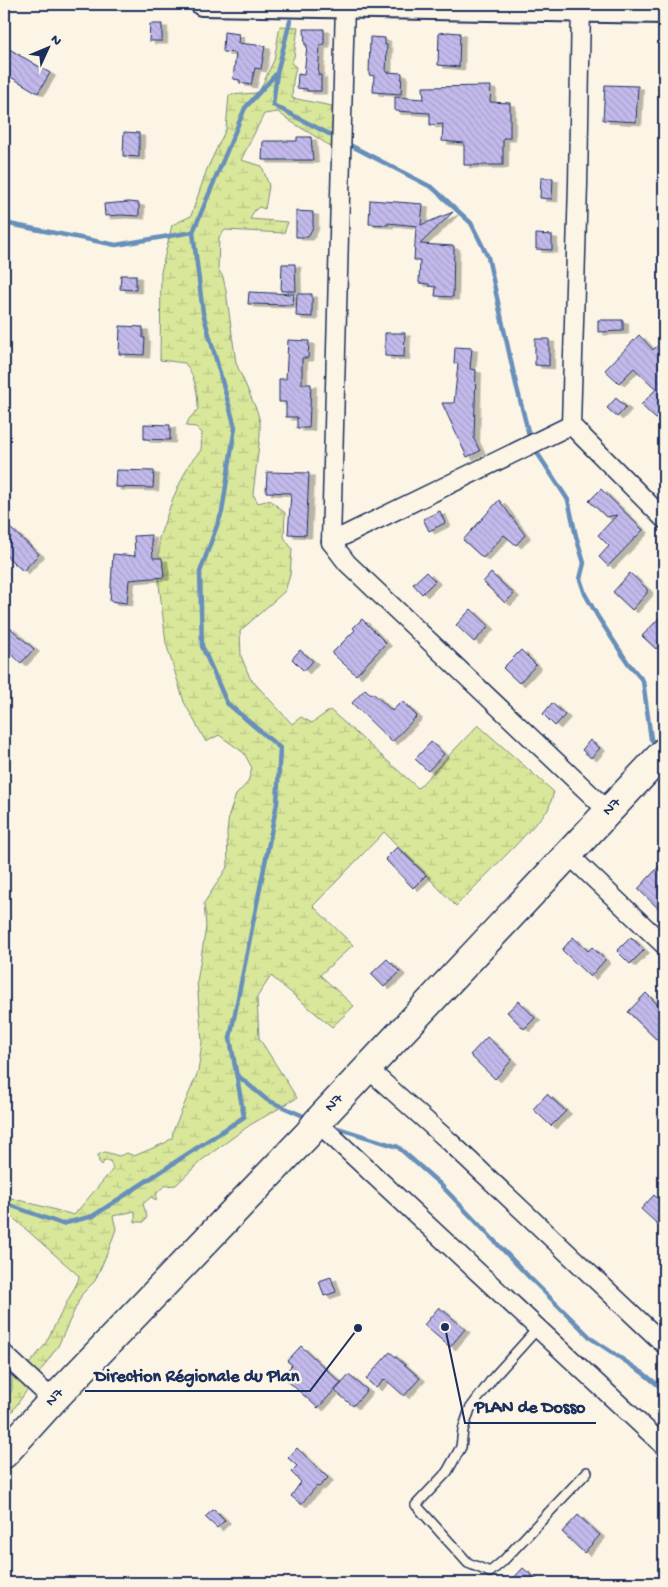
<svg xmlns="http://www.w3.org/2000/svg" width="668" height="1587" viewBox="0 0 668 1587" font-family="'Gochi Hand',sans-serif">
  <defs>
    <pattern id="wetland-marsh" width="20" height="14" patternUnits="userSpaceOnUse" patternTransform="scale(1.25)"><rect width="20" height="14" fill="#d9e79a"/><path d="M1 5h8M5 5V1M11 12h8M15 12V8" fill="none" stroke="#bac687"/></pattern>
    <pattern id="building-back-hatch" width="6" height="6" patternUnits="userSpaceOnUse" patternTransform="scale(1.25)"><rect width="6" height="6" fill="#c3baeb"/><path d="M-1 5l2 2M0 0l6 6M5-1l2 2" fill="none" stroke="#a7a0cc"/></pattern>
    <filter id="shadow"><feDropShadow dx="5.5" dy="3" stdDeviation="0" flood-color="#0004"/></filter>
  </defs>
  <rect width="100%" height="100%" fill="#fcf5e5"/>
  <filter id="ink" filterUnits="userSpaceOnUse"><feTurbulence type="fractalNoise" baseFrequency=".02" numOctaves="2"/><feDisplacementMap in="SourceGraphic" scale="10" xChannelSelector="R" yChannelSelector="G"/><feConvolveMatrix kernelMatrix="1 2 1 2 8 2 1 2 1" color-interpolation-filters="sRGB"/></filter>
  <g filter="url(#ink)">
    <path fill="url(#wetland-marsh)" stroke="#7a8b7c" d="M280 26 298 27 294 57 291 63 296 67 293 81 292 98 332 106 333 149C315 134 296 127 278 112L264 114 241 160 262 166 269 186 265 209 259 207 254 211 250 219 288 222 284 233 225 230 219 237 218 269 223 277 226 291 236 363 257 411 260 422V436L253 494 258 503 270 500 285 513 284 537 292 549 290 575 285 591 240 631 241 656 250 678 292 724 301 717 312 723 330 710 418 788 478 725 554 792 548 810 514 847 456 906 384 832 313 906 353 945 320 975 354 1006 332 1027 271 976 257 997 259 1038 297 1098 250 1125 202 1160 176 1185 164 1186 157 1193 156 1200 151 1197 143 1204 147 1217 144 1222H135V1211L113 1216 116 1229 109 1249 95 1281 82 1294 58 1346 4 1423V1401L12 1390V1375L21 1364 30 1363 44 1346 78 1281 79 1276 12 1217 4 1216V1196L74 1215 113 1169 110 1161H104L102 1165 99 1162 98 1155 105 1152 119 1156 127 1153 134 1156 165 1143 172 1138 173 1131 198 1072 202 1042 197 982 206 927 204 903 228 866 227 833 229 815 236 795 248 782 252 768 244 753 219 735 206 742 184 702 166 643 159 584V538L173 498 189 464 201 450 202 433 196 427 186 426 189 419 198 409C198 393 195 376 185 363L160 360 161 272 172 225 191 216 207 169 226 129 229 95 256 93 260 90 274 60Z"/>
    <g fill="none" stroke-linecap="round" stroke-linejoin="round">
      <g stroke="#678fba" stroke-width="4.5">
        <polyline points="277,73 273,105 337,138"/>
        <polyline points="346,143 433,188 471,223 488,257 516,384 530,439"/>
        <polyline points="4,223 116,245 193,232"/>
        <polyline points="534,448 568,500 576,536 584,563 580,579 585,594 598,617 628,663 643,681 651,739 658,746"/>
        <polyline points="237,1075 267,1100 308,1118"/>
        <polyline points="331,1126 398,1147 440,1184 529,1277 592,1339 643,1373 664,1390"/>
        <polyline points="4,1203 62,1224 93,1216 244,1117 230,1038 277,803 280,748 227,703 202,646 200,572 222,512 235,427 203,313 193,232 245,108 277,73 290,21"/>
      </g>
    </g>
    <g fill="url(#building-back-hatch)" stroke="#1b2f5e" filter="url(#shadow)">
      <polygon points="150,24 162,24 162,41 149,41"/>
      <polygon points="304,29 324,29 324,45 320,45 318,75 321,75 321,91 307,91 307,89 297,88 298,74 304,75 307,45 305,45"/>
      <polygon points="224,32 239,34 238,43 265,46 261,69 255,68 251,85 240,83 240,80 233,79 236,53 223,52"/>
      <polygon points="448,32 460,33 459,67 438,65 439,33"/>
      <polygon points="370,37 385,38 385,45 387,45 386,72 402,73 401,94 373,92 374,76 369,75"/>
      <polygon points="4,46 50,73 38,93 4,73"/>
      <polygon points="605,85 638,86 636,122 603,120"/>
      <polygon points="491,86 490,102 510,103 510,138 503,138 503,165 464,165 464,143 442,141 443,124 430,125 430,113 395,111 395,97 424,99 423,87"/>
      <polygon points="124,132 139,133 139,157 123,156"/>
      <polygon points="297,137 311,137 313,160 262,160 263,141 297,141"/>
      <polygon points="541,178 553,178 552,199 540,198"/>
      <polygon points="370,200 423,204 421,225 453,212 420,244 454,246 453,297 435,296 436,287 429,286 429,284 419,283 420,260 414,260 416,227 418,226 388,223 388,225 369,224"/>
      <polygon points="129,202 139,203 139,216 120,215 105,216 104,204"/>
      <polygon points="296,211 313,212 313,227 308,237 296,237"/>
      <polygon points="536,234 552,235 552,250 536,249"/>
      <polygon points="282,264 295,264 296,291 281,291"/>
      <polygon points="121,275 136,275 136,290 120,289"/>
      <polygon points="249,292 294,294 293,305 248,304"/>
      <polygon points="297,294 312,294 312,317 296,316"/>
      <polygon points="598,320 623,320 623,331 598,332"/>
      <polygon points="120,326 143,327 143,338 145,338 144,355 119,354"/>
      <polygon points="385,333 405,333 404,357 385,356"/>
      <polygon points="639,335 653,350 657,346 664,353 664,413 657,420 641,405 656,389 634,368 619,383 605,370"/>
      <polygon points="535,339 549,339 549,366 535,365"/>
      <polygon points="288,340 309,341 308,358 302,358 302,384 311,384 309,428 297,428 297,417 286,417 286,402 279,402 279,379 286,379"/>
      <polygon points="455,347 472,348 470,369 476,370 474,439 480,451 467,457 442,403 454,403 458,364 454,363"/>
      <polygon points="616,398 626,407 617,417 607,408"/>
      <polygon points="144,424 170,425 170,440 144,439"/>
      <polygon points="116,470 154,471 153,488 115,487"/>
      <polygon points="267,472 309,473 306,535 288,534 291,493 266,492"/>
      <polygon points="601,489 643,530 608,566 599,557 609,546 598,535 617,515 606,517 589,501"/>
      <polygon points="499,500 525,535 516,545 504,535 483,558 463,540"/>
      <polygon points="440,511 445,523 429,531 423,519"/>
      <polygon points="10,528 39,554 23,571 4,554 4,535"/>
      <polygon points="151,535 153,558 162,558 164,577 129,580 127,603 110,601 113,554 135,556 134,536"/>
      <polygon points="426,572 435,581 422,594 413,584"/>
      <polygon points="491,573 514,594 505,603 483,582"/>
      <polygon points="630,573 647,589 647,593 632,610 613,592"/>
      <polygon points="471,609 489,626 474,642 456,625"/>
      <polygon points="664,613 664,640 656,649 642,636"/>
      <polygon points="362,619 386,643 356,675 332,653 355,630 353,628"/>
      <polygon points="9,627 34,649 21,663 4,647 4,633"/>
      <polygon points="300,650 313,661 304,671 292,659"/>
      <polygon points="521,650 536,665 519,683 503,668"/>
      <polygon points="365,689 372,695 373,693 392,711 402,701 417,716 392,742 352,703"/>
      <polygon points="552,703 565,715 555,726 543,714"/>
      <polygon points="590,740 600,748 591,758 582,750"/>
      <polygon points="431,742 444,754 428,771 415,759"/>
      <polygon points="397,847 426,875 413,888 385,859"/>
      <polygon points="664,861 664,914 638,889"/>
      <polygon points="573,937 588,951 592,947 605,960 590,977 562,950"/>
      <polygon points="631,937 644,950 630,964 617,951"/>
      <polygon points="387,959 400,972 384,987 371,974"/>
      <polygon points="646,993 664,1011 664,1047 628,1012"/>
      <polygon points="519,1001 535,1018 524,1029 507,1012"/>
      <polygon points="487,1037 512,1060 495,1079 470,1055"/>
      <polygon points="547,1094 566,1111 551,1126 533,1109"/>
      <polygon points="654,1195 664,1205 664,1230 641,1209"/>
      <polygon points="331,1277 336,1292 324,1296 319,1281"/>
      <polygon points="439,1307 465,1329 450,1347 424,1325"/>
      <polygon points="301,1346 341,1383 318,1408 282,1376 292,1365 287,1361"/>
      <polygon points="390,1352 420,1378 404,1396 385,1379 376,1388 366,1379"/>
      <polygon points="349,1375 367,1390 353,1406 335,1391"/>
      <polygon points="297,1448 328,1478 319,1487 317,1486 301,1504 291,1496 301,1482 291,1472 297,1466 288,1458"/>
      <polygon points="214,1509 225,1520 217,1528 205,1517"/>
      <polygon points="578,1515 600,1535 584,1553 562,1532"/>
      <polygon points="523,1568 540,1583 509,1583"/>
    </g>
    <g fill="none" stroke-linecap="round" stroke-linejoin="round">
      <defs>
        <polyline id="service" points="538,1328 493,1378 470,1409 463,1430 461,1447 447,1472 416,1505 468,1563 490,1572 503,1561 587,1472"/>
        <g id="minor">
          <polyline points="581,4 578,184 571,425 664,519"/>
          <polyline points="571,425 331,542 347,563 608,811"/>
          <polyline points="331,542 345,4"/>
          <polyline points="568,854 664,945"/>
          <polyline points="367,1068 450,1142 664,1344"/>
          <polyline points="317,1122 664,1446"/>
          <polyline points="4,1354 53,1400"/>
        </g>
        <polyline id="tertiary" points="202,4 664,12"/>
        <g id="primary">
          <path id="s1" d="M4 1454 53 1400 309 1133 317 1122 664 752"/>
        </g>
      </defs>
      <use href="#service" stroke="#1b2f5e" stroke-width="12"/>
      <use href="#minor" stroke="#1b2f5e" stroke-width="21"/>
      <use href="#tertiary" stroke="#1b2f5e" stroke-width="26"/>
      <use href="#primary" stroke="#1b2f5e" stroke-width="31"/>
      <use href="#service" stroke="#fcf5e5" stroke-width="9"/>
      <use href="#minor" stroke="#fcf5e5" stroke-width="18"/>
      <use href="#tertiary" stroke="#fcf5e5" stroke-width="22"/>
      <use href="#primary" stroke="#fcf5e5" stroke-width="28"/>
    </g>
  </g>
  <g text-anchor="middle" dominant-baseline="central" stroke-width="5" stroke-linejoin="round" paint-order="stroke">
    <g font-size="16" fill="#1b2f5e" stroke="#fcf5e5">
      <text stroke="none"><textPath href="#s1" startOffset="888">N7</textPath></text>
      <text stroke="none"><textPath href="#s1" startOffset="482">N7</textPath></text>
      <text stroke="none"><textPath href="#s1" startOffset="76">N7</textPath></text>
    </g>
  </g>
  <path fill="none" stroke="#1b2f5e" stroke-width="2" d="M358 1328L310 1391H85M445 1327L465 1423H596"/>
  <g fill="#1b2f5e" stroke="#fcf5e5" stroke-width="2">
    <circle cx="358" cy="1328" r="5"/>
    <circle cx="445" cy="1327" r="5"/>
  </g>
  <g font-size="18" text-anchor="middle" font-weight="bold" fill="#1b2f5e" stroke="#fcf5e5" stroke-width="5" stroke-linejoin="round" paint-order="stroke">
    <text x="197" y="1381">Direction Régionale du Plan</text>
    <text x="530" y="1412">PLAN de Dosso</text>
  </g>
  <rect width="668" height="1587" fill="none" stroke="#fcf5e5" stroke-width="20"/>
  <rect x="10" y="10" width="648" height="1567" fill="none" stroke="#1b2f5e" stroke-width="2" filter="url(#ink)"/>
  <g transform="translate(48 48) rotate(46)" stroke="#fcf5e5" stroke-width="4" paint-order="stroke">
  <path d="M0-4L9 19L0 12L-9 19Z" fill="#1b2f5e"/>
  <text y="-8" font-size="14" font-weight="bold" text-anchor="middle" fill="#1b2f5e">N</text>
  </g>
</svg>
